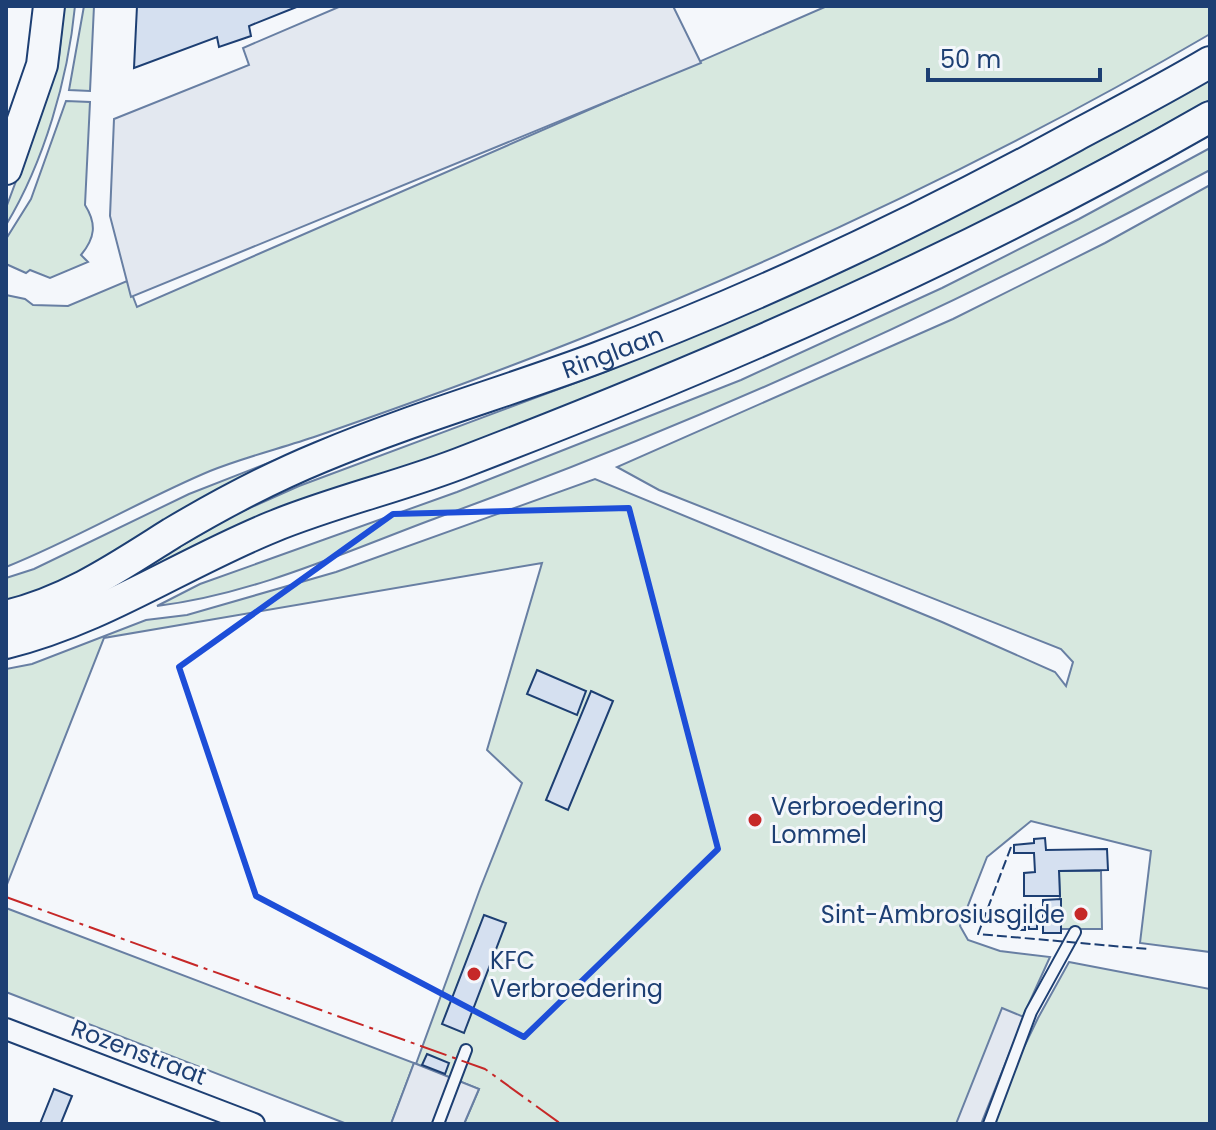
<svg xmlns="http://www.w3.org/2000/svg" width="1216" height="1130" viewBox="0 0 1216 1130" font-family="Poppins,sans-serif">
  <rect width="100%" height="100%" fill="#f4f7fb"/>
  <g fill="#d7e8df" stroke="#687fa3" stroke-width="2">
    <path d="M64 6H75C68 79 44 162 6 225V208L47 98 59 57Z"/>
    <polygon points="84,6 94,6 90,91 69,90"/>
    <path d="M827 6H1210V34C1012 150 803 249 590 335 500 371 409 404 317 436 282 448 245 457 210 471 141 500 76 539 6 567V295L25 299 33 305 68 306 127 281 137 307Z"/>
    <polygon points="1210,79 1210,100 972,230 694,355 148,577 6,624 131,575 234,515 299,486 607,371 732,318 870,256 1016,185"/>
    <path d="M66 101 90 102 85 205C97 224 95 238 81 255L88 262 50 278 30 270 26 273 6 264V239L31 199Z"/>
    <path d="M1210 148V170C961 303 704 421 439 517 347 551 255 594 157 606L200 584 457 492 741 380 942 288 1079 219Z"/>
    <polygon points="1210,185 1210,952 1140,943 1151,851 1031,821 987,857 960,926 968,940 1000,951 1050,957 974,1124 464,1124 479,1089 416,1064 480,889 522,783 487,750 542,563 104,638 6,887 6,669 32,664 146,620 187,615 336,572 595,479 942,622 1055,672 1066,686 1073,662 1061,649 659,490 617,467 953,319 1105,243"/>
    <polygon points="281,458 110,565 6,609 6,578 34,569 189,494"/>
    <polygon points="1059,871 1101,871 1102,929 1061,929"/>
    <polygon points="6,908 414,1063 391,1124 347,1124 6,992"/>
    <polygon points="1069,962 1210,989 1210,1124 987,1124 1038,1018"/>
  </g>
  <g fill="#e3e8f0" stroke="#687fa3" stroke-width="2">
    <polygon points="341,6 673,6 701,63 131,297 110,216 114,119 249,65 243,48"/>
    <polygon points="1002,1008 1024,1017 981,1124 956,1124"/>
    <polygon points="414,1063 479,1089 464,1124 391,1124"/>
  </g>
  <g fill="#d5e0f0" stroke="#1d3f73" stroke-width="2">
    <polygon points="137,6 299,6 249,26 251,36 219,47 217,37 134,68"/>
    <polygon points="537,670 586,691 577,715 527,694"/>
    <polygon points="591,691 613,701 568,810 546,800"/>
    <polygon points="1045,838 1046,850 1107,849 1108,870 1059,871 1060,896 1024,896 1024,873 1035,872 1034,853 1014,853 1014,845 1034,843 1034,839"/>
    <polygon points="1061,899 1061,933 1043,933 1043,900"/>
    <rect x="1016" y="909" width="9" height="21"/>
    <polygon points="1028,909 1037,909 1037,929 1029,929"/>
    <polygon points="484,915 506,923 464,1033 442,1024"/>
    <polygon points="427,1054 449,1063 445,1074 422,1065"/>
    <polygon points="54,1089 72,1096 61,1123 63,1124 40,1124"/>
  </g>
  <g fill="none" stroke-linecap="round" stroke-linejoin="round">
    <defs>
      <g id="service">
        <polyline points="438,1124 466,1050"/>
        <polyline points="989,1124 1031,1012 1075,932"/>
      </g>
      <polyline id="minor" points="6,1029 254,1124"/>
      <g id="secondary">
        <polyline points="6,169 42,65 49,6"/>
        <path id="s1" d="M6 616C69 601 118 567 172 533 219 505 270 478 321 457 411 419 506 392 597 358 762 296 921 220 1075 136 1120 112 1166 88 1210 62"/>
        <path d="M6 643C103 619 181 564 272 527 335 501 403 486 466 461 721 363 973 253 1210 117"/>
      </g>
    </defs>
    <use href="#service" stroke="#1d3f73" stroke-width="14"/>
    <use href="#minor" stroke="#1d3f73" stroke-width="24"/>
    <use href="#secondary" stroke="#1d3f73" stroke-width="34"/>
    <use href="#service" stroke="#f4f7fb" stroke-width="10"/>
    <use href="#minor" stroke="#f4f7fb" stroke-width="20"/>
    <use href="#secondary" stroke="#f4f7fb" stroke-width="30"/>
    <polyline stroke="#1d3f73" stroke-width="2" stroke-dasharray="10 4" stroke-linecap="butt" points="1011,847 978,934 1148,949"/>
    <polyline stroke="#c62828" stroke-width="2" stroke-dasharray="28 6 4 6" stroke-linecap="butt" points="6,897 485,1069 561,1124"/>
  </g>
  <path fill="none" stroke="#1d4ed8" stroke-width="6" stroke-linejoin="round" d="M629 508 718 849 524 1037 256 896 179 667 393 514Z"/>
  <g fill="#c62828" stroke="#f4f7fb" stroke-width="3">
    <circle cx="755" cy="820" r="8"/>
    <circle cx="1081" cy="914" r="8"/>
    <circle cx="474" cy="974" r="8"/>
  </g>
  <g text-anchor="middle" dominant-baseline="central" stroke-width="6" stroke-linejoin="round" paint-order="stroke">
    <g font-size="24" fill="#1d3f73" stroke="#f4f7fb">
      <text stroke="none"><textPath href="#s1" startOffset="664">Ringlaan</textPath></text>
      <text transform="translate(139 1052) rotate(21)">Rozenstraat</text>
    </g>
    <g font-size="24" fill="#1d3f73" stroke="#f4f7fb" text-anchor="start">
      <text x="771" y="806">Verbroedering<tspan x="771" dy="28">Lommel</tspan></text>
      <text x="1065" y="914" text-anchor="end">Sint-Ambrosiusgilde</text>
      <text x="490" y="960">KFC<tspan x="490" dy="28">Verbroedering</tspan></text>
    </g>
  </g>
  <rect width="1216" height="1130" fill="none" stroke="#1d3f73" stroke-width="16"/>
  <path d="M928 68v12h172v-12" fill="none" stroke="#1d3f73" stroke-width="4"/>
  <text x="940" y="68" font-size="24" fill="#1d3f73" stroke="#f4f7fb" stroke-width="6" paint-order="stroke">50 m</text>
</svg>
